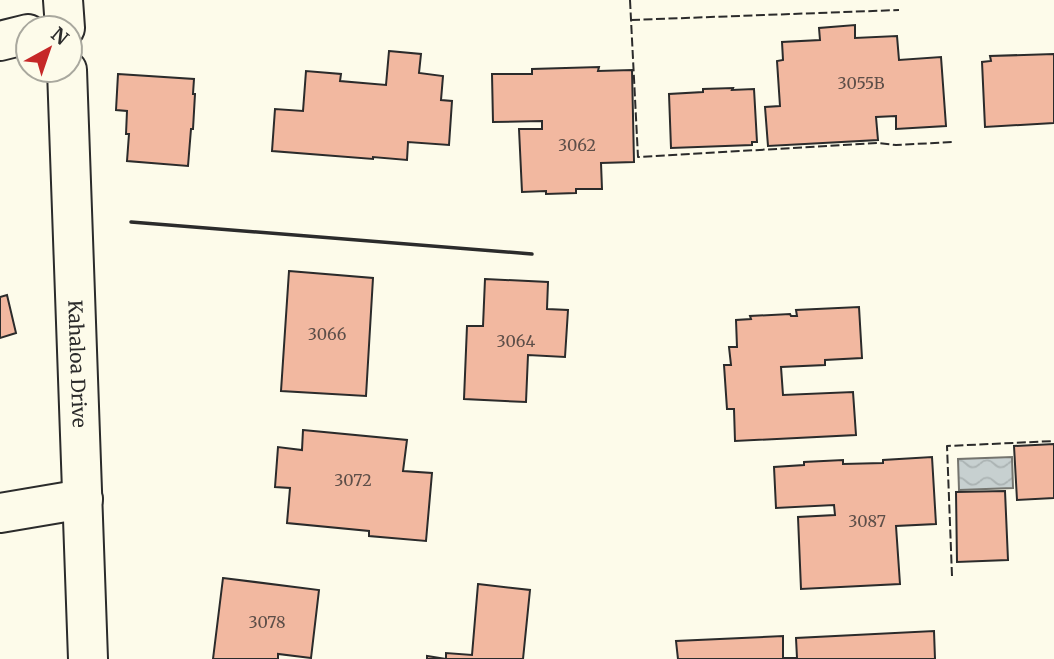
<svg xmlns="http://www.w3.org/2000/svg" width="1054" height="659" viewBox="0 0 1054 659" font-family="Merriweather,serif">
  <defs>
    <pattern id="water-waves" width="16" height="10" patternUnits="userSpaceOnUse" patternTransform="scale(1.75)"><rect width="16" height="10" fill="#c7d0d0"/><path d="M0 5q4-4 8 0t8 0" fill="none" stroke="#abb3b3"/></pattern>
  </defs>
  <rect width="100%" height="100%" fill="#fdfbea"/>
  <polygon fill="url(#water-waves)" stroke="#74746e" stroke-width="2" points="1012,457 1013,488 959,490 958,459"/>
  <g fill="#f2b8a0" stroke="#2b2b2b" stroke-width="2">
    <polygon points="855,25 855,38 897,36 899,60 941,57 946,126 896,129 896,116 876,117 878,140 768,146 765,107 780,106 777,61 783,60 782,42 820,40 819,28"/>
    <polygon points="389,51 421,54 419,73 443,76 441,100 452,101 449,145 408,142 407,160 373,157 373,159 272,151 275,109 303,111 306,71 341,74 340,81 386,85"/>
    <polygon points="1054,54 1054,123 985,127 982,62 991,61 990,56"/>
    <polygon points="599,67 598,71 632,70 634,162 601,163 602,189 576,189 576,193 546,194 546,191 522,192 519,129 542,129 542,121 493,122 492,74 532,74 532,69"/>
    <polygon points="118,74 194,79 193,94 195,94 193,129 191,129 188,166 127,161 129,134 126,134 127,111 116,110"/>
    <polygon points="733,88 732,90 754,89 757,142 752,142 752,145 671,148 669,94 703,92 703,89"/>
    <polygon points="289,271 373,278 366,396 281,391"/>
    <polygon points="485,279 548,282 547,309 568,310 565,357 528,355 526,402 464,399 467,326 483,326"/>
    <polygon points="7,295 16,333 0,338 0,297"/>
    <polygon points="859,307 862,358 825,360 825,365 781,367 783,395 853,392 856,435 735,441 734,409 727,409 724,365 731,365 729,347 737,347 736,320 751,319 750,316 790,314 791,316 797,316 796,310"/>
    <polygon points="303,430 407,440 403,471 432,473 426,541 369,536 369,531 287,523 290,488 275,487 278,447 302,450"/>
    <polygon points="1054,444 1054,498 1017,500 1014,446"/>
    <polygon points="932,457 936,524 896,526 900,584 801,589 798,517 835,515 834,505 776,508 774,467 804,465 804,462 843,460 843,464 883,463 883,460"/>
    <polygon points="1005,491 1008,560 957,562 956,492"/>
    <polygon points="223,578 319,590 311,658 278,654 278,659 213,659"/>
    <polygon points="478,584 530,590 523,659 427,659 427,656 446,659 446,653 472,655"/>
    <polygon points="934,631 935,659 678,659 676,641 783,636 783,658 797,658 796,638"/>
  </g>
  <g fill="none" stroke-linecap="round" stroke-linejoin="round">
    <defs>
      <g id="street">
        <polyline points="63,0 65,28"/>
        <polyline points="0,41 28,34"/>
        <path id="s1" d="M67 70 88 659"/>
        <polyline points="0,513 83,499"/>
      </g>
    </defs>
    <use href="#street" stroke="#2b2b2b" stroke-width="42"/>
    <use href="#street" stroke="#fdfbea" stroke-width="38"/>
    <g stroke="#2b2b2b" stroke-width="2" stroke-dasharray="9 3.5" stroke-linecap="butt">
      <polyline points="630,0 638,157 878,143 896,145 953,142"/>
      <polyline points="631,20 899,10"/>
      <polyline points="952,576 947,446 1054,441"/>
    </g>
    <polyline stroke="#2b2b2b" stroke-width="3.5" points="131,222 532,254"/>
  </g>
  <g text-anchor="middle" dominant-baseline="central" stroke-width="5" stroke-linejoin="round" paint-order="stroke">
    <g font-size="16" fill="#5d4e48">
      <text x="861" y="83">3055B</text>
      <text x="577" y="145">3062</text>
      <text x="327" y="334">3066</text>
      <text x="516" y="341">3064</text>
      <text x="353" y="480">3072</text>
      <text x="867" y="521">3087</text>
      <text x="267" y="622">3078</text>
    </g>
    <g font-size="19" fill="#2b2b2b" stroke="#fdfbea">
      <text stroke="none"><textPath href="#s1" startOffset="294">Kahaloa Drive</textPath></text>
    </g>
  </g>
  <g transform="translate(49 49) rotate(40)"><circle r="33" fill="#fdfbea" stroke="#a9a89e" stroke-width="2"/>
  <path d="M0-5L12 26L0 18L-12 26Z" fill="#c62828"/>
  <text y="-10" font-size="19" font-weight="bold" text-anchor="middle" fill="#2b2b2b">N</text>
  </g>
</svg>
